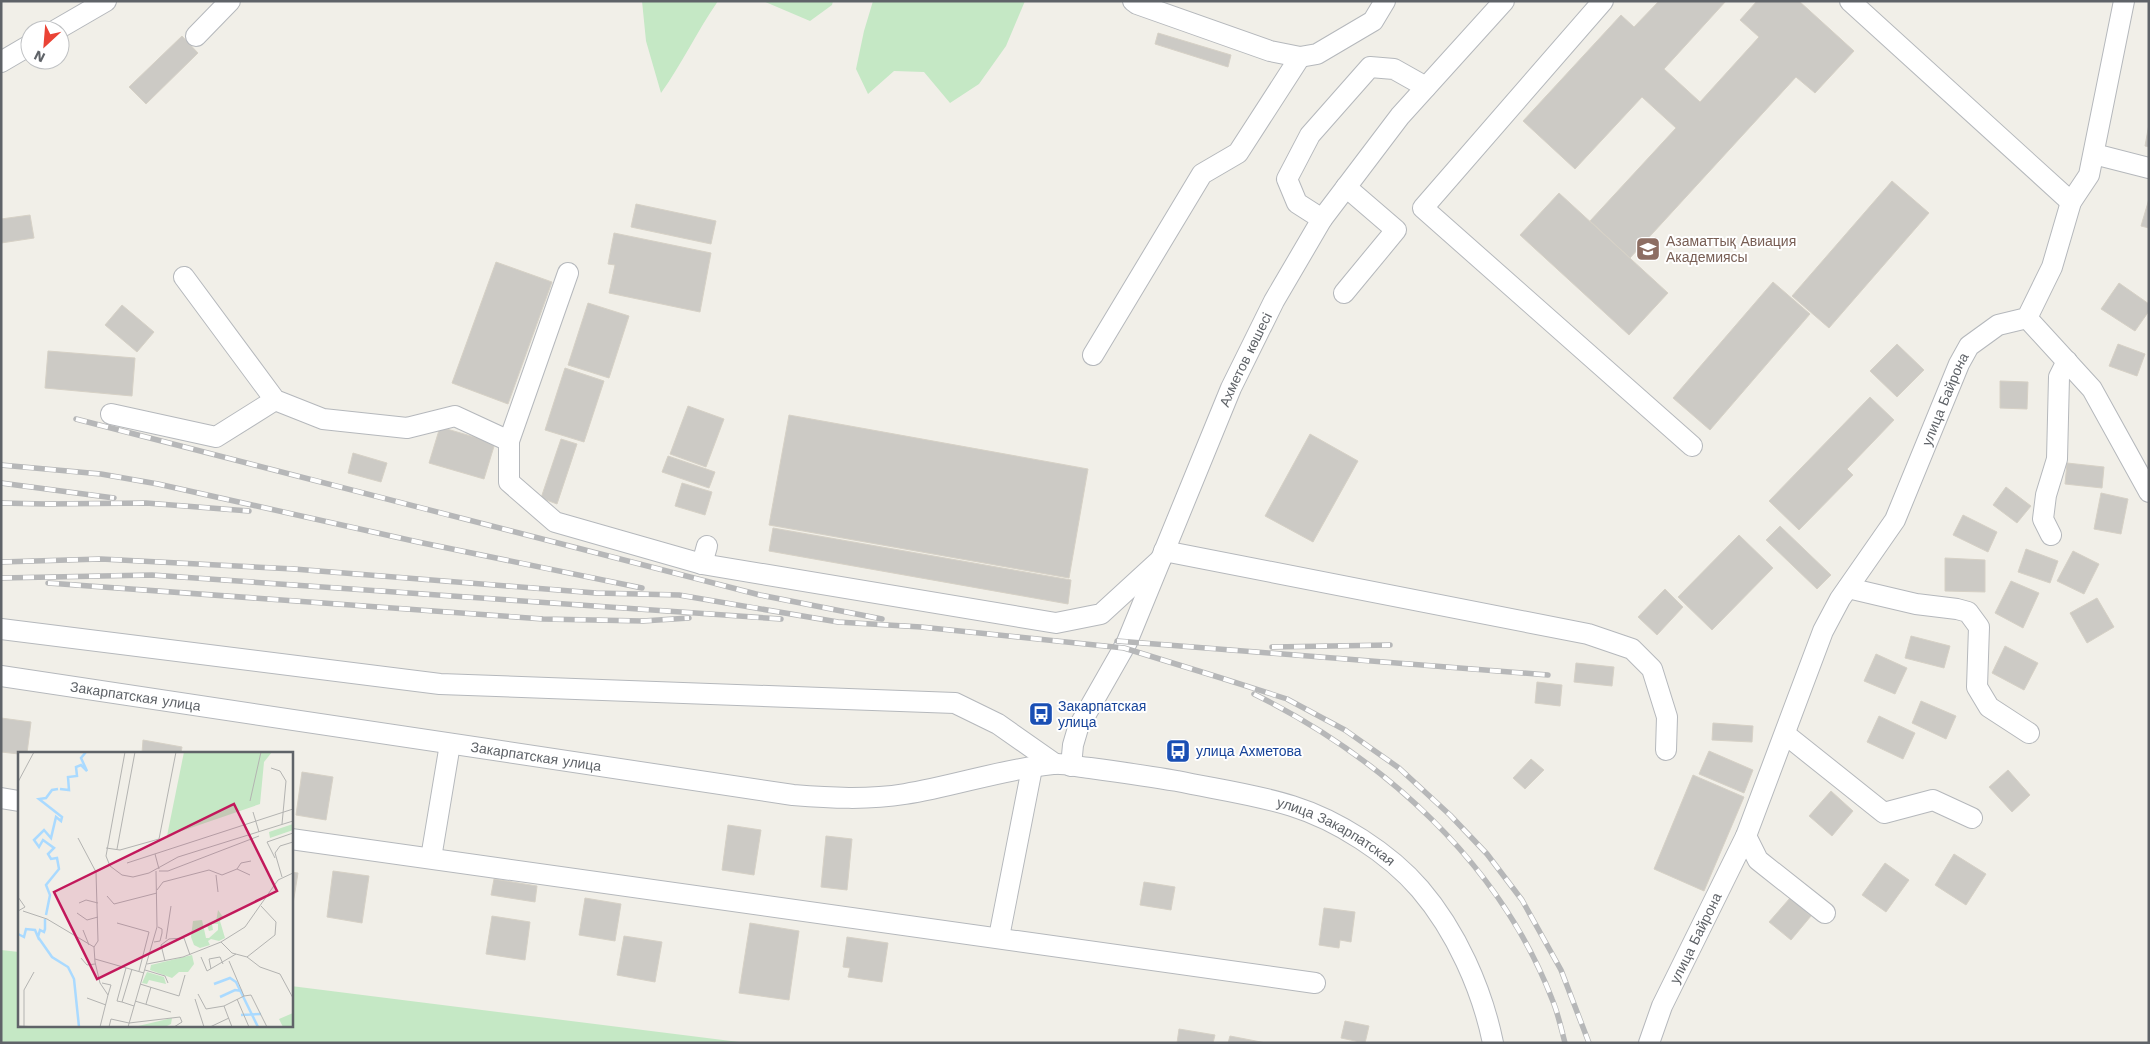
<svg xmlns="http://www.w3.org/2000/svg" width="2150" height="1044" viewBox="0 0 2150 1044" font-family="'Work Sans',sans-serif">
  <rect width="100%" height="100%" fill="#f1efe8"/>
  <g fill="#c5e8c5">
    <path d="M642 1H718C697 31 682 64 661 93L646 41Z"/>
    <polygon points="763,1 833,1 832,5 810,21"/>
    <polygon points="873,1 1025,1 1006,46 979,84 950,103 924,72 894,71 868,94 856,69 864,31"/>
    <polygon points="1,950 19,952 19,1025 291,1025 291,986 747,1043 1,1043"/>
  </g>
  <g fill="#cccac5" stroke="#d6d1c6">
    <polygon points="1659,1 1726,1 1664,69 1700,102 1759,37 1740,20 1757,1 1799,1 1854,51 1815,93 1796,77 1630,258 1590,221 1676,128 1642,97 1575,169 1523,121 1621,15 1634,27"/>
    <polygon points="1158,33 1231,55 1228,67 1155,44"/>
    <polygon points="182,36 198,53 146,104 129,87"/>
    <polygon points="2149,124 2149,147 2145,146"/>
    <polygon points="1892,181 1929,213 1829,328 1792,296"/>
    <polygon points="1559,193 1668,293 1629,335 1520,235"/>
    <polygon points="2149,199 2149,228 2141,226"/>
    <polygon points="636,204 716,221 711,244 631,227"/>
    <polygon points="30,215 34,238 1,243 1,219"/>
    <polygon points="614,233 711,253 700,312 609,293 615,265 608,264"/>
    <polygon points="496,262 552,282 508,404 452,383"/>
    <polygon points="1773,282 1810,314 1710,430 1673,398"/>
    <polygon points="2119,283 2149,304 2149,311 2135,331 2101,309"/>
    <polygon points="588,303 629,316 609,378 568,365"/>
    <polygon points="122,305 154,332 137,352 105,325"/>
    <polygon points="1897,344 1924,370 1897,397 1870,371"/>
    <polygon points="2118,344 2145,354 2137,376 2109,366"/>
    <polygon points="48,351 135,358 132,396 45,388"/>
    <polygon points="565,368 604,381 584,442 545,430"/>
    <polygon points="2000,381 2028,382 2027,409 2000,408"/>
    <polygon points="1870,397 1894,420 1847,469 1853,475 1799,530 1769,501"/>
    <polygon points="688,406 724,419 706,467 670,454"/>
    <polygon points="789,415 1088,469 1069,578 769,525"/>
    <polygon points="440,427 495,443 484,479 429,463"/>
    <polygon points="1310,434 1358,461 1313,542 1265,516"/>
    <polygon points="561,439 577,444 557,504 541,498"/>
    <polygon points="353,453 387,463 381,482 348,473"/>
    <polygon points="668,456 715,472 709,488 662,472"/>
    <polygon points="2067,463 2104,467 2102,488 2065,484"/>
    <polygon points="682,483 712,492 705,515 675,506"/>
    <polygon points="2006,487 2031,506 2017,523 1993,505"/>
    <polygon points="2101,493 2128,499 2121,534 2094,529"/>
    <polygon points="1963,515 1997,532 1988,552 1953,535"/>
    <polygon points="1780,526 1831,575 1817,589 1766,540"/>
    <polygon points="773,528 1071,580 1068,604 769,551"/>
    <polygon points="1739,535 1773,568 1712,630 1678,597"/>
    <polygon points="2026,549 2058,561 2050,583 2018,572"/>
    <polygon points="2073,551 2099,564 2084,594 2057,581"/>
    <polygon points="1945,558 1985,560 1985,592 1945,591"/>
    <polygon points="2011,581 2039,593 2023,628 1995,613"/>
    <polygon points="1665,589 1683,607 1657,635 1638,617"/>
    <polygon points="2097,598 2114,627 2087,643 2070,613"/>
    <polygon points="1911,636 1950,646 1944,668 1905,658"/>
    <polygon points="2005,646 2038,663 2024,690 1992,673"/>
    <polygon points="1876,654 1907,668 1895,694 1864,681"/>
    <polygon points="1576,663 1614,667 1612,686 1574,682"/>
    <polygon points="1537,682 1562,685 1560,706 1535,703"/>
    <polygon points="1921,701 1956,716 1946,739 1912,723"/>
    <polygon points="1879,716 1915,733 1903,759 1867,742"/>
    <polygon points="1,718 31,722 27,753 19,753 19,754 1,752"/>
    <polygon points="1713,723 1753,726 1752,742 1712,740"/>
    <polygon points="143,740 182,747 181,753 142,753"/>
    <polygon points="1709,751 1753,770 1744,793 1699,774"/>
    <polygon points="1531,759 1544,770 1525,789 1513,778"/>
    <polygon points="2008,770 2030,795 2012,812 1989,787"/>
    <polygon points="302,772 333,777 326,820 296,815"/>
    <polygon points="1693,775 1744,797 1704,891 1654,869"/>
    <polygon points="1831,791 1853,811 1832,836 1809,816"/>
    <polygon points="728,825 761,830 754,875 722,870"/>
    <polygon points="826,836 852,839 847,890 821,887"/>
    <polygon points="1954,854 1986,874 1966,905 1935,885"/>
    <polygon points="1885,863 1909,880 1886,912 1862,895"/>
    <polygon points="333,871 369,876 362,923 327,917"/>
    <polygon points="291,872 298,873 292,910 291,910"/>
    <polygon points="494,879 537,886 535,902 491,895"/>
    <polygon points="1144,882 1175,887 1171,910 1140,905"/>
    <polygon points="585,898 621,904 615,941 579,935"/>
    <polygon points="1790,898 1811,916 1791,940 1769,922"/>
    <polygon points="1324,908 1355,912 1351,942 1340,940 1339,948 1319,945"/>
    <polygon points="492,916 530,922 525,960 486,954"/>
    <polygon points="750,923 799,931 789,1000 739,993"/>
    <polygon points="624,936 662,942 655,982 617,975"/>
    <polygon points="847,937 888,943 882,982 848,977 850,968 843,967"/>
    <polygon points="1345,1021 1369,1026 1365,1043 1341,1038"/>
    <polygon points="1179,1029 1215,1035 1213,1043 1177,1043"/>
    <polygon points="1230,1036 1266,1043 1228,1043"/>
  </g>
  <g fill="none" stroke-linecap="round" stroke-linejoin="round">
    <defs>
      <g id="minor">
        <polyline points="1133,1 1137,4 1270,51 1300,57 1317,54 1373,21 1385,1"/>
        <polyline points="1603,1 1423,208 1692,446"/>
        <polyline points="1850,1 2071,202"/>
        <polyline points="56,30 106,1"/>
        <polyline points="196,36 230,1"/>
        <polyline points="1,62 30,45"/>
        <polyline points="2094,154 2149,168"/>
        <polyline points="1322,219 1297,203 1287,179 1310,135 1370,67 1394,69 1426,87"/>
        <polyline points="184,277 275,400 323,419 407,428 455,416 509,441 509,482 555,522 702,564 1056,623 1101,614 1161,559"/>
        <polyline points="1344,293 1396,230 1346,187"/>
        <polyline points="2027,318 2092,389 2149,492"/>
        <polyline points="1093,355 1202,174 1238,153 1300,57"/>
        <polyline points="111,414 216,437 275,400"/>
        <polyline points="509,441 568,273"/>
        <polyline points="2051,535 2043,519 2046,495 2057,459 2059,377 2067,361"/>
        <polyline points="1164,551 1588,634 1632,649 1652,669 1667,717 1666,750"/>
        <polyline points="702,564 707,546"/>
        <polyline points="1848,588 1916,604 1957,609 1968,612 1979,627 1977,687 1989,707 2029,733"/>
        <polyline points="1,629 440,684 955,703 998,724 1055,764"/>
        <path id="s1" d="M1 676 793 795C830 798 868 800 905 794 955 786 1003 769 1053 764 1065 763 1078 767 1090 768 1119 772 1148 776 1177 781 1215 789 1254 794 1292 806 1337 820 1389 853 1420 889 1456 931 1482 989 1493 1043"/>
        <polyline points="1785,734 1884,813 1933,800 1972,818"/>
        <path id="s2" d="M1071 766 1073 745 1078 728 1127 642 1231 388 1274 301 1322 219 1400 116 1504 1"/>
        <polyline points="1,798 19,801"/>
        <polyline points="1746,836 1758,860 1825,913"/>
        <polyline points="291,839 1315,983"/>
        <polyline points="431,858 450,744"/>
        <polyline points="999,937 1032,768"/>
        <path id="s3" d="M1649 1043 1662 1006 1746 836 1823 631 1840 599 1895 520 1959 364 1969 346 1998 325 2027 318 2052 267 2071 202 2089 175 2124 1"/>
      </g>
    </defs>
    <use href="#minor" stroke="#b5b8bc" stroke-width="22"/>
    <use href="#minor" stroke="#fff" stroke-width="20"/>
    <defs>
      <g id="rail">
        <polyline points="76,419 760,595 882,619"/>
        <polyline points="1,465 101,474 158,484 418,542 642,588"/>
        <polyline points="1,483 114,498"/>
        <polyline points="1,503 46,504 146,503 249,511"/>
        <polyline points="1,562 101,559 294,569 596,593 679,595 838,622 921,627 1124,648 1218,677 1287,699 1345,730 1399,768 1450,815 1487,854 1522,900 1561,970 1589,1043"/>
        <polyline points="1,578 152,575 781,619"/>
        <polyline points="48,583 543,619 643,621 689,618"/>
        <polyline points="1117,641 1548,675"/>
        <polyline points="1272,647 1390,645"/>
        <path d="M1254 694C1383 758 1499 862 1552 999 1558 1013 1561 1028 1565 1043"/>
      </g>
    </defs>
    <use href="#rail" stroke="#b6b7b8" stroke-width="5.5"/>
    <use href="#rail" stroke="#fff" stroke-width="4" stroke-dasharray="11" stroke-linecap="butt"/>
  </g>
  <defs>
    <symbol id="university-square" viewBox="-11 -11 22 22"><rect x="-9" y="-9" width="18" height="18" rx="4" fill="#8d6e63" stroke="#fff"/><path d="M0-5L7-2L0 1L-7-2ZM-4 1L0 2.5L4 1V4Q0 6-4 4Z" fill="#fff"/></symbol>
    <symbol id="bus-square" viewBox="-11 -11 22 22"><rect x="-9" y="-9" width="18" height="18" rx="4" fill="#1a4fb4" stroke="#fff"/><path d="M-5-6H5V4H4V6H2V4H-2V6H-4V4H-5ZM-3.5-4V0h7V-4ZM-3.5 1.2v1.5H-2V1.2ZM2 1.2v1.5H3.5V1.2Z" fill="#fff"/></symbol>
  </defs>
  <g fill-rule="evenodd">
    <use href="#university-square" x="1634" y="235" width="28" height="28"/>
    <use href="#bus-square" x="1027" y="700" width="28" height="28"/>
    <use href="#bus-square" x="1164" y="737" width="28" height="28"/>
  </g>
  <g text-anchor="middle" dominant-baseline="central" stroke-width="4" stroke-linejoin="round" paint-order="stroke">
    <g font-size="14" fill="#785e54" stroke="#fff" text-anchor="start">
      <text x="1666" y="241">Азаматтық Авиация<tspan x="1666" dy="16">Академиясы</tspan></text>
    </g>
    <g font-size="14" fill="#5f6368" stroke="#fff">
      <text stroke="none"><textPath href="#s2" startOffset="444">Ахметов көшесі</textPath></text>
      <text stroke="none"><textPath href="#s3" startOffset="711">улица Байрона</textPath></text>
      <text stroke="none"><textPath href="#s1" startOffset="136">Закарпатская улица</textPath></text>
      <text stroke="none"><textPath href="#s1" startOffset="541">Закарпатская улица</textPath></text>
      <text stroke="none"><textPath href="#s1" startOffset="1358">улица Закарпатская</textPath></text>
      <text stroke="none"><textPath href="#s3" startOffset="115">улица Байрона</textPath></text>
    </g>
    <g font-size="14" fill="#164399" stroke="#fff" text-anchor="start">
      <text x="1058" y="706">Закарпатская<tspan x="1058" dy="16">улица</tspan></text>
      <text x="1196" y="751">улица Ахметова</text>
    </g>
  </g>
  <g transform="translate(18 752)">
    <rect width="275" height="275" fill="#f1efe8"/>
    <path d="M166 0H254L246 10 242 52 149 84ZM275 72V78L252 86 251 80ZM200 158 205 165 202 169 207 186 201 189 193 187 190 189 192 193 182 196 176 193 173 185 175 169 184 168 188 186H191L200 178V172H194L195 178 191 179 189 173 198 170ZM174 203 176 212 170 220H161L154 226 132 218 133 213ZM129 220 146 225 148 232 131 228 129 232 124 231ZM275 261V275H265L261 267ZM154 266 153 272 147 275H116Z" fill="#c5e8c5"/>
    <path fill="none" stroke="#aadaff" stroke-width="2.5" d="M42 37 51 38 50 25 59 24 58 15 63 13 69 19 63 6 68 0M28 163 32 143 28 133 41 117 39 106 33 107 30 102 36 96 25 88 21 95 16 88 26 78 33 86 38 65 43 69 44 65 21 47 28 46 34 38 40 37M0 182 6 185 8 177 17 178 20 185 22 178 26 180 27 177V167M20 185 34 205 50 215 56 227 61 275M196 232 212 226 218 230 240 275M202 245 217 238 224 239M223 263 243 262"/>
    <path fill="none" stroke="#b3b3b1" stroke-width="1" d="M107 0 88 104 92 114 104 123 115 125 131 121 160 105 275 69M253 16 262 19 268 29 264 72M0 30 16 0M232 49 243 0M235 60 241 80M60 86 78 120 80 189 76 195 77 210 82 231 90 243 82 275M88 96 102 98 141 87 158 0M99 97 117 0M137 102 141 117M257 106 249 90 275 81M109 111 275 57M219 117 223 111 233 109M141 119H150L241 84M198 123 200 140M264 125 257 101 262 94 275 90M139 138 145 130 191 118 204 123 219 117 232 123M89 144 96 152 139 141M0 145 7 155 0 159M61 151 68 148 80 151M5 159 29 167 76 195M59 161 69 168 80 165M99 171 131 180 121 219M65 178 71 193M148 187 153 154M136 190 142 189 144 181V177L140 175M203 190 227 175 260 128 275 121M183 205 189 219 218 202M229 205 242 215 262 222 275 246M63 206 69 213 77 212M77 207 126 221M147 209 143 193 151 187 166 186 172 203M211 209 226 244 206 254 214 275M129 212 165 205 203 190 214 201 229 205 257 183 258 170 243 154M114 217 104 250 116 254M193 217 191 207 202 205 205 212M127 218 147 224 150 231M84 231 93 233 90 243M122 232 161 244 167 223M180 242 188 257 206 254M226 244 233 243 249 275M69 246 88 253M177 247 186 275M219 247 231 275M117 249 153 260M104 250 99 249 108 216M128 252 133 235M0 274 21 275M6 275V238L16 220M91 275 93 267 111 271 162 265 164 270 156 275M110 275 139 175 138 119M192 275 211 266"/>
    <path fill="#c2185b" fill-opacity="0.15" stroke="#c2185b" stroke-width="2.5" d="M216 52 259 139 79 227 36 140Z"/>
    <rect width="275" height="275" fill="none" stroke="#5f6368" stroke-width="2.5"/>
  </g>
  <rect width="2150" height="1044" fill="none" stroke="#5f6368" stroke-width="5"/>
  <g transform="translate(45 45) rotate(206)"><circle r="24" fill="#ffffff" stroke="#bfc1c3"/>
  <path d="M0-4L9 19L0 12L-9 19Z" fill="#ea4335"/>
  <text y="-8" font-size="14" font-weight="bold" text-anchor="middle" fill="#5f6368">N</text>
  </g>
</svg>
